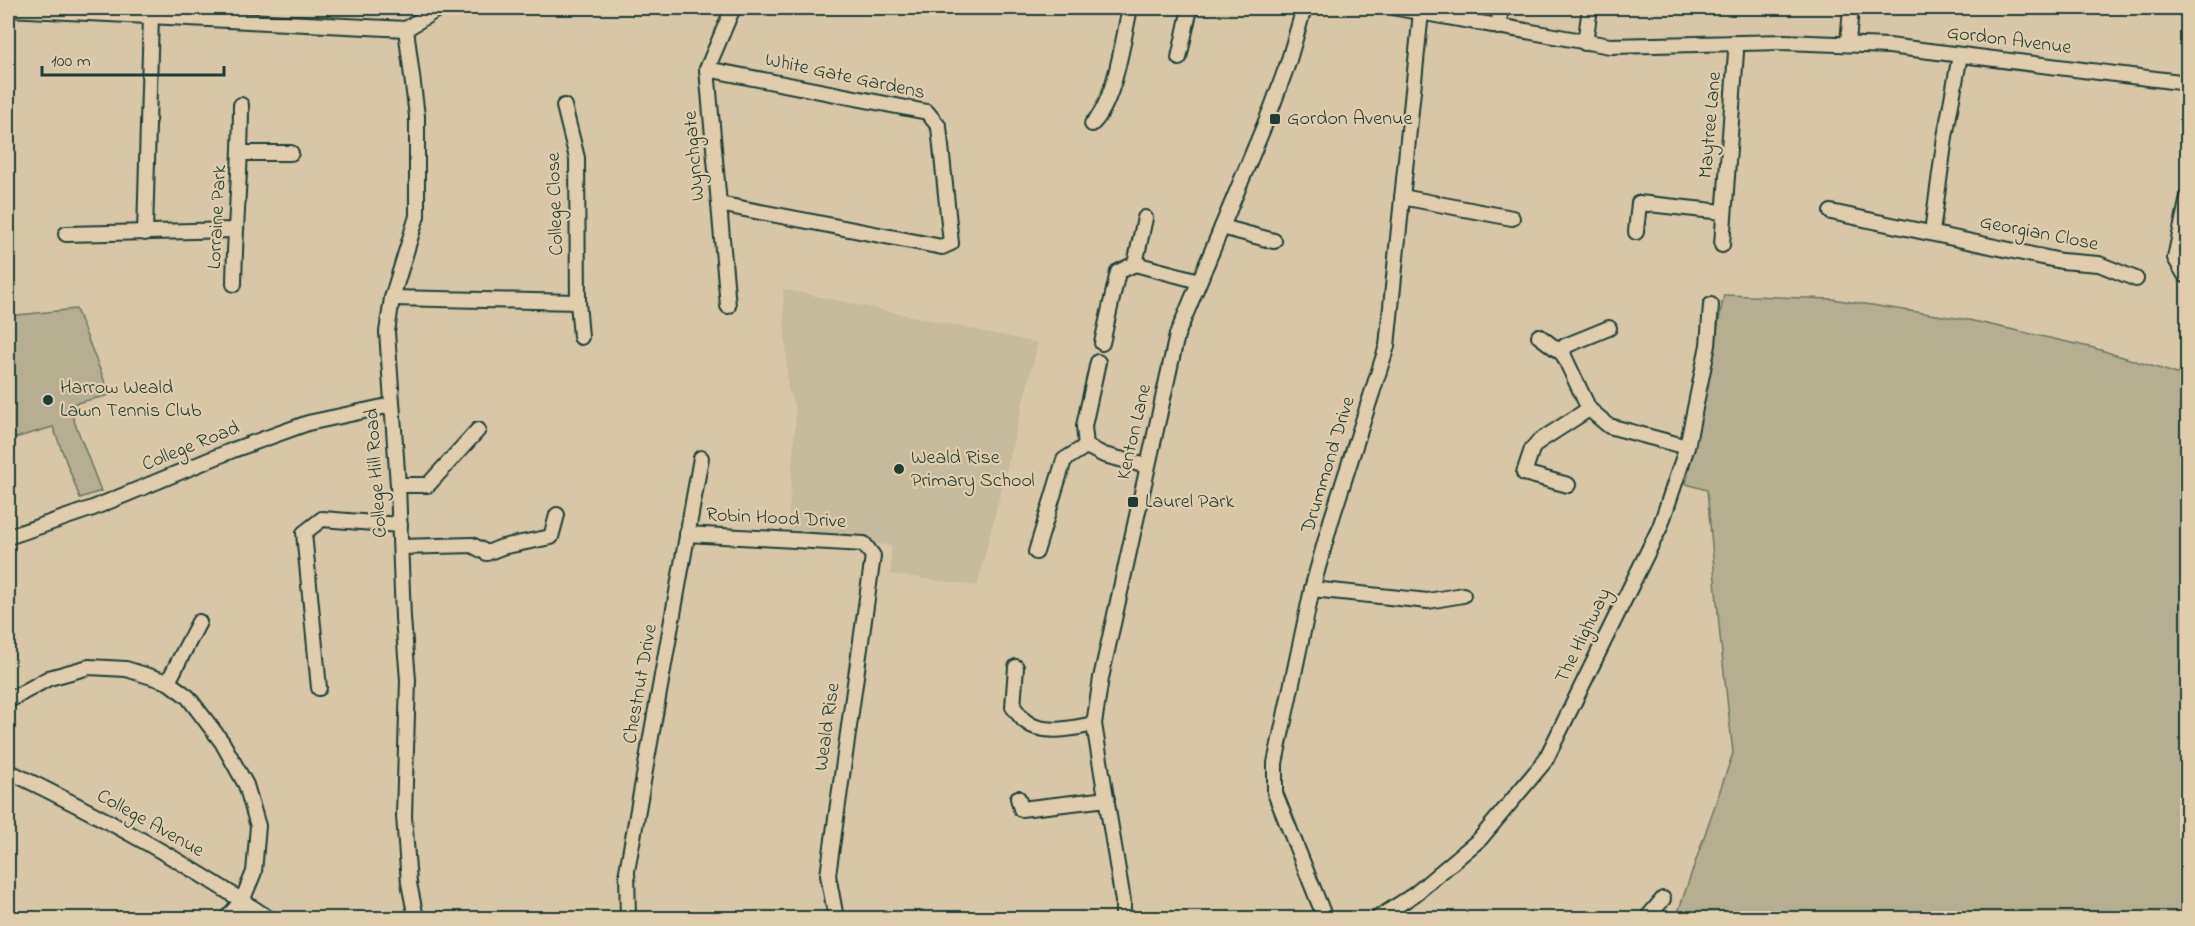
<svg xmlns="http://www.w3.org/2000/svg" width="2195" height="926" viewBox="0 0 2195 926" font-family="'Indie Flower',sans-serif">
  <rect width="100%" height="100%" fill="#d7c7a6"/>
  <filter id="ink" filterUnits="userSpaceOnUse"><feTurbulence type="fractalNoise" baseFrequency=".0167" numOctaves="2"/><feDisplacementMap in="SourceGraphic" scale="12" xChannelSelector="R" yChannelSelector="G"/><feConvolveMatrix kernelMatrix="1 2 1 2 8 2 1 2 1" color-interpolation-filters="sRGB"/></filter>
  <g filter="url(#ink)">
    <polygon fill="#c6ba9c" points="783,289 1038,343 977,586 891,574 891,546 788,529 796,410 788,389"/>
    <g fill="#b5ae91" stroke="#6a7662" stroke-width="1.5">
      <polygon points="1724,295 1832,299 1969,320 2094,348 2187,377 2187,918 1676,918 1733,753 1720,636 1707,490 1686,484"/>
      <polygon points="76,309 110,395 68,405 101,491 80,498 53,427 8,440 8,316"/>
    </g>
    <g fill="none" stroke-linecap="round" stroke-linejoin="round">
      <defs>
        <g id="minor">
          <polyline points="1397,8 1610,46 1784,42 1889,46 2188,83"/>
          <polyline points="8,9 406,29 439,8"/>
          <polyline points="1498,27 1501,8"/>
          <polyline points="406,29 417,116 417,216 392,298 387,332 398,485 403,618 408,680 404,816 409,883 416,918"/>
          <polyline points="1585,43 1590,8"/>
          <polyline points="1848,43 1851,8"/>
          <polyline points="1179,58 1190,8"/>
          <polyline points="707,69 927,112 939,127 951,243 942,247 719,204"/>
          <polyline points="564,106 577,158 578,302 581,337"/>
          <path d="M1092 124C1115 103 1123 39 1130 8"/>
          <polyline points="241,153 291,153"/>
          <polyline points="1402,197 1512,218"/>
          <polyline points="1831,212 2061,261 2099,264 2136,279"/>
          <polyline points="1222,227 1274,241"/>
          <polyline points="1636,232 1639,203 1723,212"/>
          <polyline points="1932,232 1945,137 1960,55"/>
          <polyline points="145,233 151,16"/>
          <polyline points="66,234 235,230"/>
          <polyline points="1722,245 1736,52 1733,43"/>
          <polyline points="1135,264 1199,281"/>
          <polyline points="2185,275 2175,258 2188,197"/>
          <path d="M234 284C235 224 241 165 241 105"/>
          <polyline points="392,298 578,302"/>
          <polyline points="728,306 707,69 733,8"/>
          <polyline points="1539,336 1563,354 1589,409 1609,426 1687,447"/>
          <polyline points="1102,343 1118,272 1135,264 1145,218"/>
          <polyline points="1563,354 1565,346 1609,328"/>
          <polyline points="1086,446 1104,455 1147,466"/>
          <polyline points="398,485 428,485 478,430"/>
          <polyline points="1568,485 1524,473 1532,449 1538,442 1589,409"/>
          <polyline points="687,534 864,544 873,556 828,875 836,918"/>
          <polyline points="8,537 93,508 233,450 308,423 392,405"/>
          <polyline points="401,547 472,545 487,553 502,547 551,537 557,515"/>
          <polyline points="1036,552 1064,460 1086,446 1084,426 1098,362"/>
          <polyline points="1312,589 1428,601 1463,595"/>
          <path d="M1016 667 1013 707C1017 711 1021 718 1025 721 1042 736 1075 728 1094 724"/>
          <polyline points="168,682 199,622"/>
          <polyline points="319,688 304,533 322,519 400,525"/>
          <polyline points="8,701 49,678 89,667 126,669 168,682 188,697 222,742 246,785 258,826 254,872 242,901 227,918"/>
          <path d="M8 771C98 814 186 862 268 918"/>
          <polyline points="1018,798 1021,809 1107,799"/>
          <polyline points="628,918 627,871 701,458"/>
          <polyline points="1123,918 1123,901 1094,724 1101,678 1177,335 1272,107 1288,63 1304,8"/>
          <polyline points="1325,918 1275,793 1275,763 1312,589 1331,521 1387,346 1421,12"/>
          <polyline points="1378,918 1415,894 1480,839 1545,761 1660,527 1687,447 1708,345 1711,305"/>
          <polyline points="1647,918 1663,899"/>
        </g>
      </defs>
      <use href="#minor" stroke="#1f3d34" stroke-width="18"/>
      <use href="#minor" stroke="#dfcdab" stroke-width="14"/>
    </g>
  </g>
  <g fill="#1f3d34" stroke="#dfcdab" stroke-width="2">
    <rect x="1269" y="113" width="12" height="12" rx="3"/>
    <circle cx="48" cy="400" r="6"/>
    <circle cx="899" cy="469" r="6"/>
    <rect x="1127" y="496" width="12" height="12" rx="3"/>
  </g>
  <g text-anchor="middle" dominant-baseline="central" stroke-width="4.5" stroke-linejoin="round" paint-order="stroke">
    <g font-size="20" fill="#1f3d34" stroke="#dfcdab">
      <text transform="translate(2009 41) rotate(7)">Gordon Avenue</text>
      <text transform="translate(845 77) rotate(12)">White Gate Gardens</text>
      <text transform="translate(1711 125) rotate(-85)">Maytree Lane</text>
      <text transform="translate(695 156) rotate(-95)">Wynchgate</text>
      <text transform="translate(556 204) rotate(-92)">College Close</text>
      <text transform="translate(218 217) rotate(-87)">Lorraine Park</text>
      <text transform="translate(2039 234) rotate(11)">Georgian Close</text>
      <text transform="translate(1135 432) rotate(-77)">Kenton Lane</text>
      <text transform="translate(191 447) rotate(-22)">College Road</text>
      <text transform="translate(1329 465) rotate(-73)">Drummond Drive</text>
      <text transform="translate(377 473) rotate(-94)">College Hill Road</text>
      <text transform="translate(776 519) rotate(3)">Robin Hood Drive</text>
      <text transform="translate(1584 636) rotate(-64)">The Highway</text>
      <text transform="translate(641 684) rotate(-80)">Chestnut Drive</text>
      <text transform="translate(828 727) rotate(-82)">Weald Rise</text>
      <text transform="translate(150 824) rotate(29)">College Avenue</text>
    </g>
    <g font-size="20" fill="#1f3d34" stroke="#dfcdab" text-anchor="start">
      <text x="1287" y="119">Gordon Avenue</text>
      <text x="60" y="388">Harrow Weald<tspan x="60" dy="23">Lawn Tennis Club</tspan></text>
      <text x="911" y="458">Weald Rise<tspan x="911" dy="23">Primary School</tspan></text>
      <text x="1145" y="502">Laurel Park</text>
    </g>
  </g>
  <rect width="2195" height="926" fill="none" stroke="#dfcdab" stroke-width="30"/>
  <rect x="15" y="15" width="2165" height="896" fill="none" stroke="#1f3d34" stroke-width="2" filter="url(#ink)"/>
  <path d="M42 66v9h182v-9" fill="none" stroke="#1f3d34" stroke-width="3"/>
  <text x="51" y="66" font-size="18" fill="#1f3d34" stroke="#dfcdab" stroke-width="4.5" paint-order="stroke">100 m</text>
</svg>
